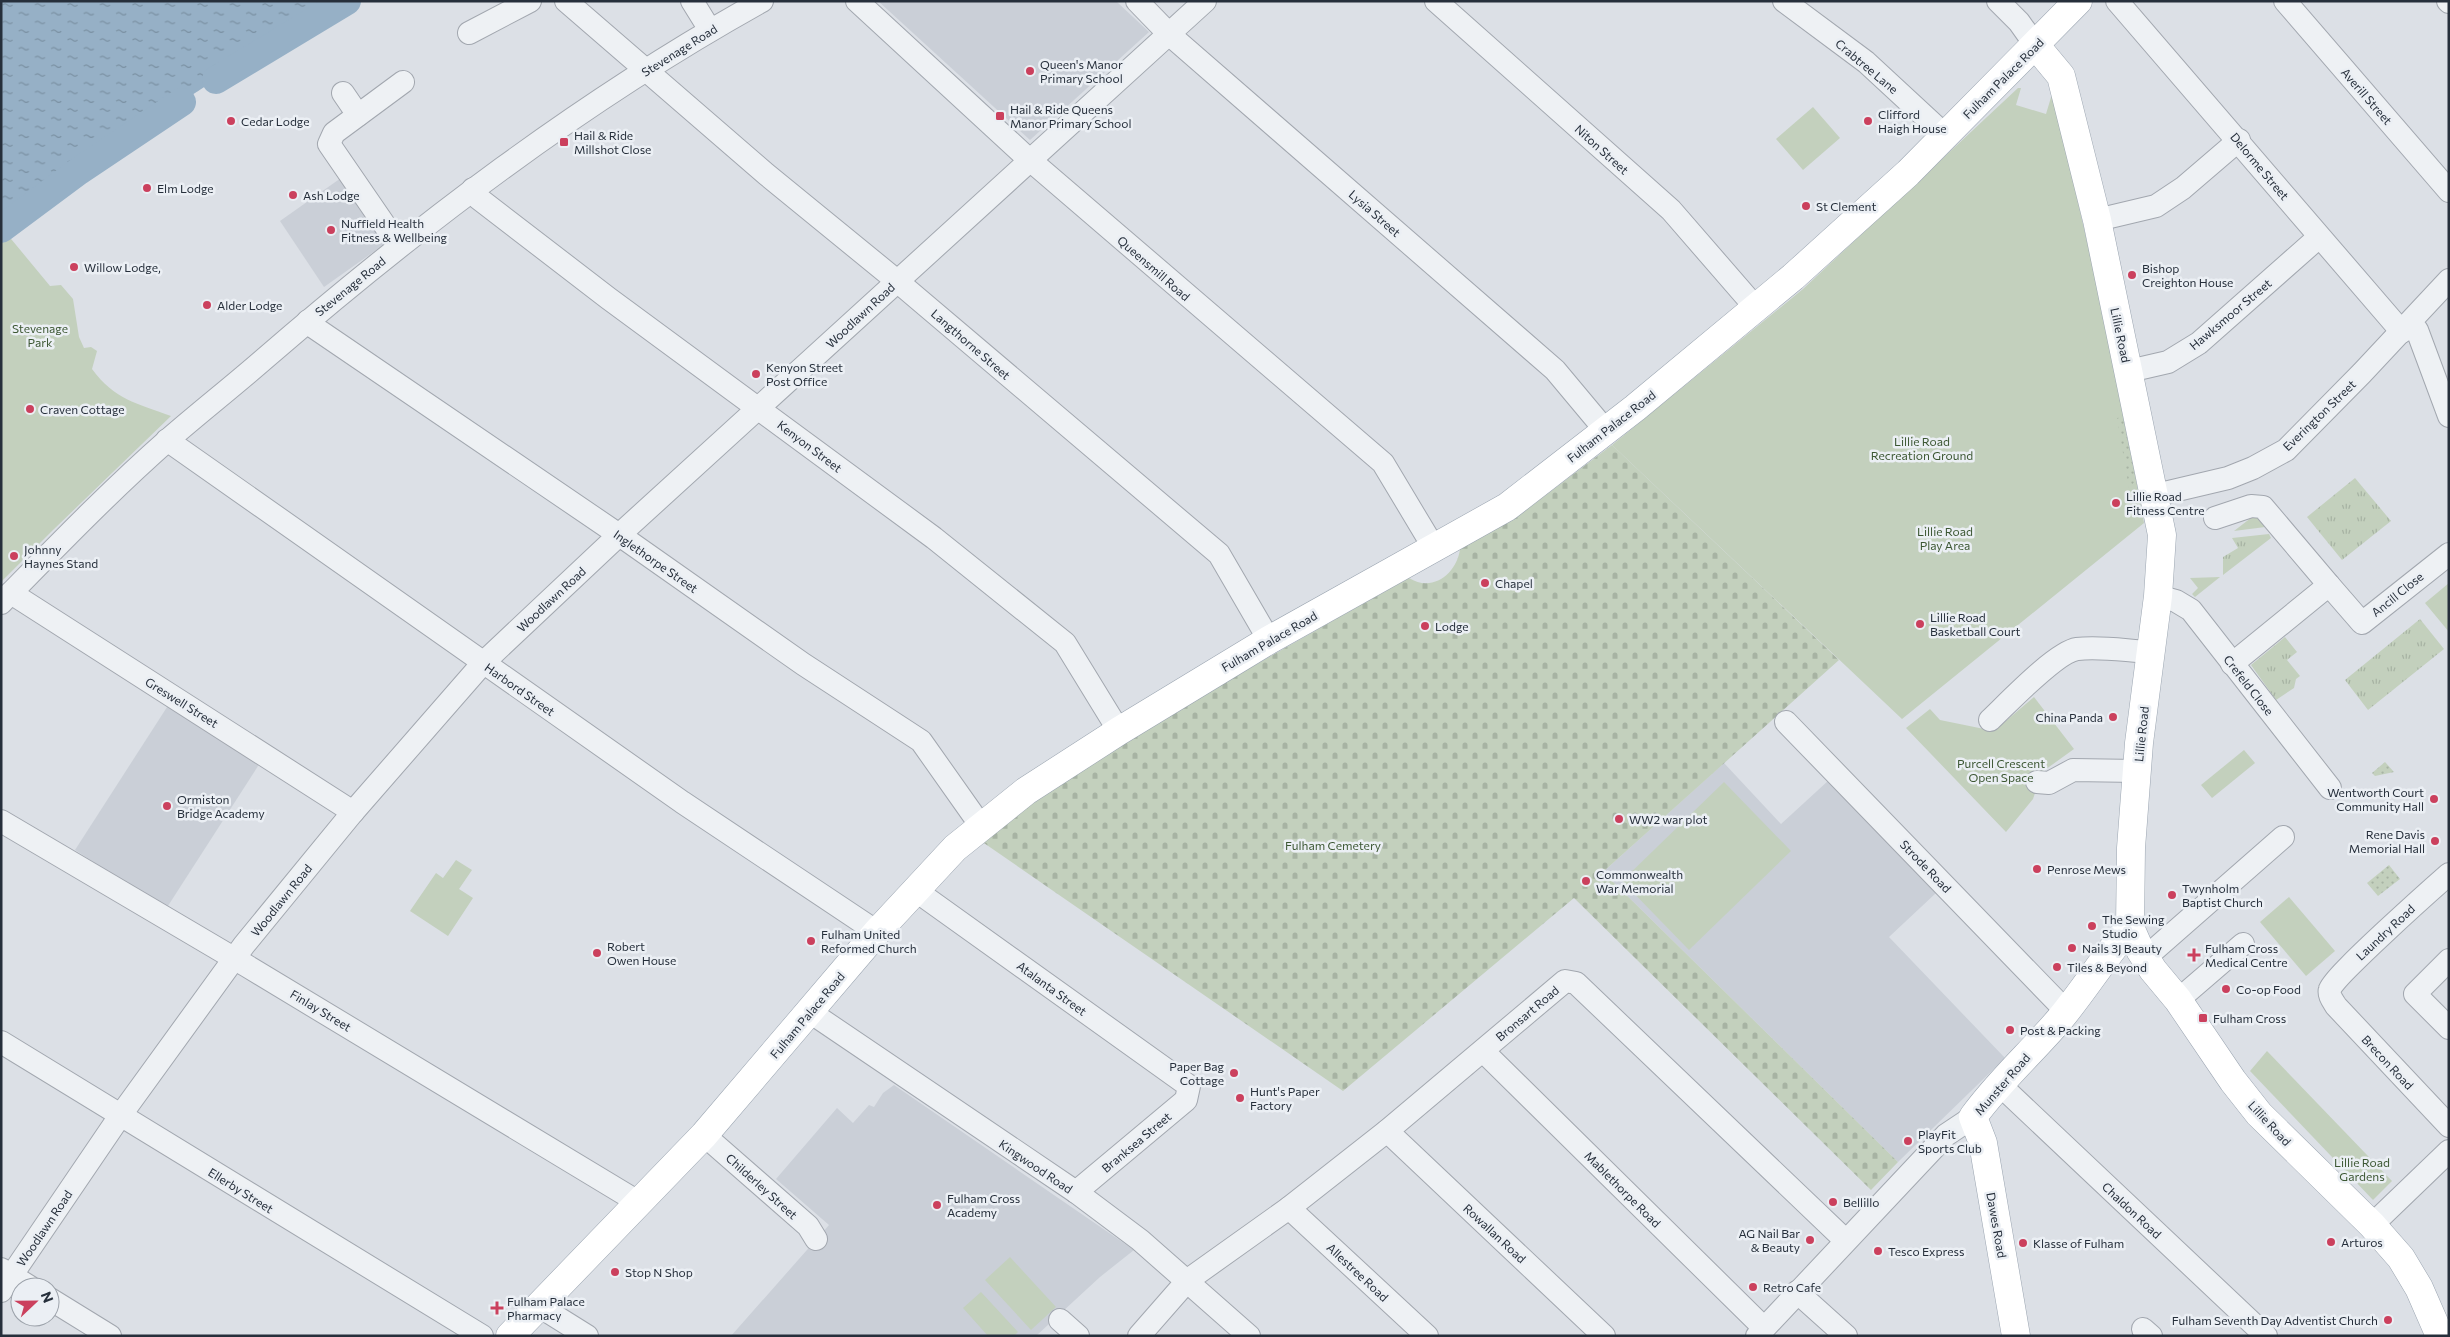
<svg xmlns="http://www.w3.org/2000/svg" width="2450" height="1337" viewBox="0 0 2450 1337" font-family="Commissioner,sans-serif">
  <defs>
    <pattern id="grass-tufts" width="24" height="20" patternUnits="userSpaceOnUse" patternTransform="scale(1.25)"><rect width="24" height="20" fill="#c3d0bd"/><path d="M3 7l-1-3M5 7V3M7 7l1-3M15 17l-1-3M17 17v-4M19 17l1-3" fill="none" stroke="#a7b3a3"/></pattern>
    <pattern id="cemetery-stones" width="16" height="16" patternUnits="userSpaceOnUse" patternTransform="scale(1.25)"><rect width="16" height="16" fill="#c3d0bd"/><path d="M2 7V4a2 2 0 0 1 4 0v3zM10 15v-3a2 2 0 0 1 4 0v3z" fill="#a7b3a3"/></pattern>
    <pattern id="garden-dots" width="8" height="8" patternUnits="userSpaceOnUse" patternTransform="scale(1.25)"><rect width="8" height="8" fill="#c3d0bd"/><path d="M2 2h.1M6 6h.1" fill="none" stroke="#a7b3a3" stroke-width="1.8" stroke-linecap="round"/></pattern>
    <pattern id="water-ripples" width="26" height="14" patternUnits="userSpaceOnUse" patternTransform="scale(1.25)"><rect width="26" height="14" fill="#96b0c6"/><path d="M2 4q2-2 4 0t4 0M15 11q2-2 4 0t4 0" fill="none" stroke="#7a90a2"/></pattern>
  </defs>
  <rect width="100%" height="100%" fill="#dce0e6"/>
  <g fill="#cacfd7">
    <polygon points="878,1 1116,1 1149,32 1030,140"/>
    <polygon points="341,178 386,243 324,287 280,221"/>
    <polygon points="169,704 260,763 166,909 75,850"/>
    <polygon points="1724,763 1781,824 1829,780 1936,893 1889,937 2005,1058 1898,1162 1603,872"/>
    <polygon points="894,1085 1134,1250 1100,1277 1036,1336 731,1336 829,1225 776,1179 837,1108 853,1123 869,1105 874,1107 883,1093"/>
  </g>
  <g fill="url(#grass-tufts)">
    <polygon points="2355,478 2391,521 2342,560 2307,517"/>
    <polygon points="2256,514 2273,526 2234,531"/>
    <polygon points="2269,534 2271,538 2223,575 2223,557 2238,548 2232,538"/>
    <polygon points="2420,619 2444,649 2368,710 2345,680"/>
    <polygon points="2285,637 2297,652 2287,660 2300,676 2296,679 2294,688 2276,700 2251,665"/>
  </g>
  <path fill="url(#cemetery-stones)" d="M1612 445 1839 660 1603 872 1898 1162 1871 1190 1574 898 1343 1091 981 841C1040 794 1104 755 1168 716 1247 669 1328 623 1409 578 1433 593 1457 573 1460 549L1518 516Z"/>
  <g fill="#c3d0bd">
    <path d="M2018 88H2021L2016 105 2046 114 2052 94C2087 236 2119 379 2144 523L1902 719 1612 445 1803 289Z"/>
    <polygon points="1813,107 1840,138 1803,170 1776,139"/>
    <path d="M2 228 50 286 61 285 73 299 79 337 84 348 91 347 97 351 92 369C115 400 136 403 171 416L53 530 1 582Z"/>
    <polygon points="2220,577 2195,597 2192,594 2198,588 2190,578"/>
    <polygon points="2449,583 2449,632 2425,603"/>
    <polygon points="2034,697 2074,749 2042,772 2033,799 2006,832 1906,728 1930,709 1940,720 1994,731"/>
    <polygon points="2244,750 2255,763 2212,798 2201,785"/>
    <polygon points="1724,782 1791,851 1689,950 1622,881"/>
    <polygon points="456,860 472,870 459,889 473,898 448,936 410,911 436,873 443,878"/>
    <polygon points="2289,897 2335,951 2306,976 2260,922"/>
    <polygon points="2267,1051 2392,1181 2373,1200 2250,1071"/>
    <polygon points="1010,1257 1056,1307 1031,1330 985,1280"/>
    <polygon points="981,1292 1018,1332 1014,1336 988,1336 963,1308"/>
  </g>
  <g fill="url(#garden-dots)">
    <polygon points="2124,417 2137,482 2133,483 2133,488 2129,488 2117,418"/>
    <polygon points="2385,762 2394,772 2375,776 2372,773"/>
    <polygon points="2389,865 2400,879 2378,896 2367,883"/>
  </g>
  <path fill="url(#water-ripples)" d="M1 1H347C226 68 112 147 1 229Z"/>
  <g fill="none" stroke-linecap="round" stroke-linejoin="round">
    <g stroke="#96b0c6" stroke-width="28">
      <polyline points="216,80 347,1"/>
      <polyline points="1,229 79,171 182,102"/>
    </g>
    <defs>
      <g id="minor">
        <polyline points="566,1 766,174 897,281 1219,554 1269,640"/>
        <polyline points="692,1 710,30"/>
        <polyline points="857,1 1023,154 1383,463 1434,548"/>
        <polyline points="1137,1 1170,35 1555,370 1606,431"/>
        <polyline points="1436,1 1671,210 1756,308"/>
        <polyline points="1784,1 1866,62 1946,136"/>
        <polyline points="1998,1 2019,22 2036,46"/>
        <polyline points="2117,1 2402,332"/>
        <polyline points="2285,1 2449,191"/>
        <polyline points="2448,1 2449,2"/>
        <polyline points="469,33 530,1"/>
        <polyline points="343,93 358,115"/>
        <polyline points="473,189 478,198 608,298 934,538 1065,643 1119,731"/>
        <polyline points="2097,220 2156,206 2183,188 2239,140"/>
        <polyline points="399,246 329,144 334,133 403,82"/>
        <polyline points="308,321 315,328 628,541 803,664 921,741 981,826"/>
        <polyline points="2409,324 2417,330 2449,416"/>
        <polyline points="2129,371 2168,362 2199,343 2319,237"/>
        <polyline points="167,440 682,802 877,932"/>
        <polyline points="2156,495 2228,478 2253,468 2286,450 2362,373 2449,280"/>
        <polyline points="2215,518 2251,506 2263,507 2329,585"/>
        <polyline points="11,593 353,812"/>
        <polyline points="2158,596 2176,601 2191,610 2330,788"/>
        <path d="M1 603C56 547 111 490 169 439 200 412 232 387 263 360 418 226 582 101 762 1"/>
        <polyline points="2232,664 2329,585 2362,623 2449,554"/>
        <path d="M1990 720C2007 704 2056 652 2077 649 2101 646 2127 651 2151 652"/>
        <polyline points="1786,722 2066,1011"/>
        <polyline points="2037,782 2049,783 2073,770 2137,771"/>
        <polyline points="1,821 247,966 638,1202"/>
        <path d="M2449 874C2433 888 2332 978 2330 989 2328 995 2333 1001 2336 1006L2449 1126"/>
        <polyline points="915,890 1189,1086 1186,1100 1076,1192"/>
        <polyline points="2145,958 2283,837"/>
        <polyline points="2449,960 2415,994 2449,1028"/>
        <polyline points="2178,1000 2243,944"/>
        <polyline points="810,1012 1076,1192 1140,1240 1249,1336"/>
        <polyline points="1,1042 482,1336"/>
        <polyline points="1483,1051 1764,1328"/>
        <polyline points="1999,1084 2266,1336"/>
        <polyline points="1387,1131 1604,1336"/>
        <polyline points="704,1135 808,1226 816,1239"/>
        <polyline points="1289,1208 1427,1336"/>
        <polyline points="2372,1225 2449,1151"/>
        <polyline points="1,1269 30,1287"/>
        <polyline points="1,1291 120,1116 244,945 353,812 483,663 619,535 1205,1"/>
        <polyline points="1797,1292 1846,1336"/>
        <polyline points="50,1299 110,1336"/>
        <polyline points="539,1306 587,1336"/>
        <polyline points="1060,1320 1078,1336"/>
        <polyline points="2143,1329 2151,1336"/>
        <polyline points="1139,1336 1188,1280 1289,1208 1387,1131 1565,981 1576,983 1845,1240"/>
        <polyline points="1757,1336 1946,1135 1973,1117"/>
      </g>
      <g id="major">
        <polyline points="2036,46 2061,76 2097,220 2162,535 2158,596 2139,743 2131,848 2130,927 2140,950 2153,970 2178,1000 2233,1081 2259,1114 2372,1225 2401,1258 2419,1288 2440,1336"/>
        <polyline points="510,1336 704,1135 877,932 955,848 1026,791 1119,731 1269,640 1507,507 1635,408 1793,277 1908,173 2078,1"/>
        <path d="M2016 1336 1983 1143 1973 1117C1999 1081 2032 1052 2060 1019 2085 989 2105 956 2130 927"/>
      </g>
    </defs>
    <use href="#minor" stroke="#a2a7af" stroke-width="24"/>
    <use href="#major" stroke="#9ba5b1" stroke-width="29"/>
    <use href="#minor" stroke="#eef1f4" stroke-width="22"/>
    <use href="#major" stroke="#fff" stroke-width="28"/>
  </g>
  <g fill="#cb405d" stroke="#ebeff4" stroke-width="2">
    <circle cx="1030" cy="71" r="5"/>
    <rect x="995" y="111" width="10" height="10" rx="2.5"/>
    <circle cx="231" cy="121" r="5"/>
    <circle cx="1868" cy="121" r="5"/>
    <rect x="559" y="137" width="10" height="10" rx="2.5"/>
    <circle cx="147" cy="188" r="5"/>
    <circle cx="293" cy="195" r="5"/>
    <circle cx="1806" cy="206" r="5"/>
    <circle cx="331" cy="230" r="5"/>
    <circle cx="74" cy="267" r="5"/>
    <circle cx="2132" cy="275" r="5"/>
    <circle cx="207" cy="305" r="5"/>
    <circle cx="756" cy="374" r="5"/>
    <circle cx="30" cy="409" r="5"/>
    <circle cx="2116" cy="503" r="5"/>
    <circle cx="14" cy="556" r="5"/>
    <circle cx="1485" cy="583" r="5"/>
    <circle cx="1920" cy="624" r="5"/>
    <circle cx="1425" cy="626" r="5"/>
    <circle cx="2113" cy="717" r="5"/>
    <circle cx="2434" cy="799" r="5"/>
    <circle cx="167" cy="806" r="5"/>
    <circle cx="1619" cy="819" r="5"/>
    <circle cx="2435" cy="841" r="5"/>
    <circle cx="2037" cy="869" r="5"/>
    <circle cx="1586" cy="881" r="5"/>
    <circle cx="2172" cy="895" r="5"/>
    <circle cx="2092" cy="926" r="5"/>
    <circle cx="811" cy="941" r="5"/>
    <circle cx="2072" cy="948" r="5"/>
    <circle cx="597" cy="953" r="5"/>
    <path d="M2191.5 947.5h5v5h5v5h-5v5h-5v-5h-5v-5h5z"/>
    <circle cx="2057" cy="967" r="5"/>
    <circle cx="2226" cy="989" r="5"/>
    <rect x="2198" y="1013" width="10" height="10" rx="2.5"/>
    <circle cx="2010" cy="1030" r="5"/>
    <circle cx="1234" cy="1073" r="5"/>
    <circle cx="1240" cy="1098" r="5"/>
    <circle cx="1908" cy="1141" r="5"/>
    <circle cx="1833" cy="1202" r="5"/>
    <circle cx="937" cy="1205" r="5"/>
    <circle cx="1810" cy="1240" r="5"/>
    <circle cx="2331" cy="1242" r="5"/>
    <circle cx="2023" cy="1243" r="5"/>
    <circle cx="1878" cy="1251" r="5"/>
    <circle cx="615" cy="1272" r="5"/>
    <circle cx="1753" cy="1287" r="5"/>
    <path d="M494.5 1300.5h5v5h5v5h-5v5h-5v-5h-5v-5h5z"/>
    <circle cx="2388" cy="1320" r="5"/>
  </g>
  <g text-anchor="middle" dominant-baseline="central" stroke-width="5" stroke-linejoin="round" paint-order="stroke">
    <g font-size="12" fill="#262f3b" stroke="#ebeff4">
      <text transform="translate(679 50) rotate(-32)">Stevenage Road</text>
      <text transform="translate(1867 66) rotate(40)">Crabtree Lane</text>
      <text transform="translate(2003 78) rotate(-45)">Fulham Palace Road</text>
      <text transform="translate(2367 96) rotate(49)">Averill Street</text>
      <text transform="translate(1602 149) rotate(42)">Niton Street</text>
      <text transform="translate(2260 166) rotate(50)">Delorme Street</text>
      <text transform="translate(1375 213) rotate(41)">Lysia Street</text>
      <text transform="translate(1154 268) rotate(41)">Queensmill Road</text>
      <text transform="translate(350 286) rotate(-39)">Stevenage Road</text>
      <text transform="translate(2230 314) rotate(-40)">Hawksmoor Street</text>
      <text transform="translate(860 315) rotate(-43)">Woodlawn Road</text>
      <text transform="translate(2121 335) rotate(78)">Lillie Road</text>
      <text transform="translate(971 344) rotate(41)">Langthorne Street</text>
      <text transform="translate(2319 415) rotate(-44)">Everington Street</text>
      <text transform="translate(1611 426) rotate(-38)">Fulham Palace Road</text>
      <text transform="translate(810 446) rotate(37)">Kenyon Street</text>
      <text transform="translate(656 561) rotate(35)">Inglethorpe Street</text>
      <text transform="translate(2397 594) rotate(-39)">Ancill Close</text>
      <text transform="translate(551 599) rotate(-43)">Woodlawn Road</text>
      <text transform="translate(1269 641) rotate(-30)">Fulham Palace Road</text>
      <text transform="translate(2249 685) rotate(52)">Crefeld Close</text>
      <text transform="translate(520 689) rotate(35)">Harbord Street</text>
      <text transform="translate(182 702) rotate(32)">Greswell Street</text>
      <text transform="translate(2141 734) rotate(-84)">Lillie Road</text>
      <text transform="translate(1926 866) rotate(46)">Strode Road</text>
      <text transform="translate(281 900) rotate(-51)">Woodlawn Road</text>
      <text transform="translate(2385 932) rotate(-43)">Laundry Road</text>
      <text transform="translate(1052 988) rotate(36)">Atalanta Street</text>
      <text transform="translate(321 1010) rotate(31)">Finlay Street</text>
      <text transform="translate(1527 1013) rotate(-40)">Bronsart Road</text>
      <text transform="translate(807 1015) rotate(-50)">Fulham Palace Road</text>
      <text transform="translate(2388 1062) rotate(47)">Brecon Road</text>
      <text transform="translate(2002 1084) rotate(-49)">Munster Road</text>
      <text transform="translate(2270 1123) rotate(47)">Lillie Road</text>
      <text transform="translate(1136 1142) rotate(-40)">Branksea Street</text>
      <text transform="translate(1036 1166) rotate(34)">Kingwood Road</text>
      <text transform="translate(762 1186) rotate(42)">Childerley Street</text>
      <text transform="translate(1623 1189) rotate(45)">Mablethorpe Road</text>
      <text transform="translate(241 1190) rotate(32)">Ellerby Street</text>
      <text transform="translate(2132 1210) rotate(43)">Chaldon Road</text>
      <text transform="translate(1997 1225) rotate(80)">Dawes Road</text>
      <text transform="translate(44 1228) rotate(-56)">Woodlawn Road</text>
      <text transform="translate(1495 1233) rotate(43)">Rowallan Road</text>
      <text transform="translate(1358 1272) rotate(43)">Allestree Road</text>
    </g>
    <g font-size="12" fill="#262f3b" stroke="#ebeff4" text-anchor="start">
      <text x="1040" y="64">Queen's Manor<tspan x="1040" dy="14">Primary School</tspan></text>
      <text x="1010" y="109">Hail &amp; Ride Queens<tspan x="1010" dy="14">Manor Primary School</tspan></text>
      <text x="1878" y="114">Clifford<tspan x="1878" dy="14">Haigh House</tspan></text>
      <text x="241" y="121">Cedar Lodge</text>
      <text x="574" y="135">Hail &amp; Ride<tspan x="574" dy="14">Millshot Close</tspan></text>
      <text x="157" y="188">Elm Lodge</text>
      <text x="303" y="195">Ash Lodge</text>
      <text x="1816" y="206">St Clement</text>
      <text x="341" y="223">Nuffield Health<tspan x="341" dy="14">Fitness &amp; Wellbeing</tspan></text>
      <text x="84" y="267">Willow Lodge,</text>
      <text x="2142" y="268">Bishop<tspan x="2142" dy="14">Creighton House</tspan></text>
      <text x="217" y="305">Alder Lodge</text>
      <text x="766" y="367">Kenyon Street<tspan x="766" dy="14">Post Office</tspan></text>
      <text x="40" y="409">Craven Cottage</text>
      <text x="2126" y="496">Lillie Road<tspan x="2126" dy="14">Fitness Centre</tspan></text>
      <text x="24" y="549">Johnny<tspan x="24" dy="14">Haynes Stand</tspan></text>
      <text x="1495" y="583">Chapel</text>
      <text x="1930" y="617">Lillie Road<tspan x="1930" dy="14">Basketball Court</tspan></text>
      <text x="1435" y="626">Lodge</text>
      <text x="2103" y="717" text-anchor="end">China Panda</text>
      <text x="2424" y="792" text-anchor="end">Wentworth Court<tspan x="2424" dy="14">Community Hall</tspan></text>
      <text x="177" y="799">Ormiston<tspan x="177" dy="14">Bridge Academy</tspan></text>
      <text x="1629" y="819">WW2 war plot</text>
      <text x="2425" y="834" text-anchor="end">Rene Davis<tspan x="2425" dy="14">Memorial Hall</tspan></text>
      <text x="2047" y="869">Penrose Mews</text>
      <text x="1596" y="874">Commonwealth<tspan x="1596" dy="14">War Memorial</tspan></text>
      <text x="2182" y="888">Twynholm<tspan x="2182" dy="14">Baptist Church</tspan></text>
      <text x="2102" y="919">The Sewing<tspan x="2102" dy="14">Studio</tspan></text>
      <text x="821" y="934">Fulham United<tspan x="821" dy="14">Reformed Church</tspan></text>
      <text x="607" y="946">Robert<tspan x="607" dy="14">Owen House</tspan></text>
      <text x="2082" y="948">Nails 3J Beauty</text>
      <text x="2205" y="948">Fulham Cross<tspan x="2205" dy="14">Medical Centre</tspan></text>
      <text x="2067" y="967">Tiles &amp; Beyond</text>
      <text x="2236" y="989">Co-op Food</text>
      <text x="2213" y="1018">Fulham Cross</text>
      <text x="2020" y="1030">Post &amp; Packing</text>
      <text x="1224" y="1066" text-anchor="end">Paper Bag<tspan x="1224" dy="14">Cottage</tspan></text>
      <text x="1250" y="1091">Hunt's Paper<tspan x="1250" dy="14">Factory</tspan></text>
      <text x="1918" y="1134">PlayFit<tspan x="1918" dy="14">Sports Club</tspan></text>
      <text x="947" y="1198">Fulham Cross<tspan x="947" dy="14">Academy</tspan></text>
      <text x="1843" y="1202">Bellillo</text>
      <text x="1800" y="1233" text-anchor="end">AG Nail Bar<tspan x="1800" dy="14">&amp; Beauty</tspan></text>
      <text x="2341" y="1242">Arturos</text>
      <text x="2033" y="1243">Klasse of Fulham</text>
      <text x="1888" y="1251">Tesco Express</text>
      <text x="625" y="1272">Stop N Shop</text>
      <text x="1763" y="1287">Retro Cafe</text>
      <text x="507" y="1301">Fulham Palace<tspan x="507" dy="14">Pharmacy</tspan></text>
      <text x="2378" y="1320" text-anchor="end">Fulham Seventh Day Adventist Church</text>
    </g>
    <g font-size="12" fill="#3c5733" stroke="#ebeff4">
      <text x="40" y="328">Stevenage<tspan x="40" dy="14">Park</tspan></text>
      <text x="1922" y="441">Lillie Road<tspan x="1922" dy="14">Recreation Ground</tspan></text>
      <text x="1945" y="531">Lillie Road<tspan x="1945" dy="14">Play Area</tspan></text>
      <text x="2001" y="763">Purcell Crescent<tspan x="2001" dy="14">Open Space</tspan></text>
      <text x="1333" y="845">Fulham Cemetery</text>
      <text x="2362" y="1162">Lillie Road<tspan x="2362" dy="14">Gardens</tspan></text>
    </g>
  </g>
  <rect width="2450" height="1337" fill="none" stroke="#262f3b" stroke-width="5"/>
  <g transform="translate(35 1302) rotate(68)"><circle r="24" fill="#ebeff4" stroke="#9ca2aa"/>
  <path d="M0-4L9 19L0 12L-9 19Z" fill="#cb405d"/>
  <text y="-8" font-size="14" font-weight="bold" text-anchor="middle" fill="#262f3b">N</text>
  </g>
</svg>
